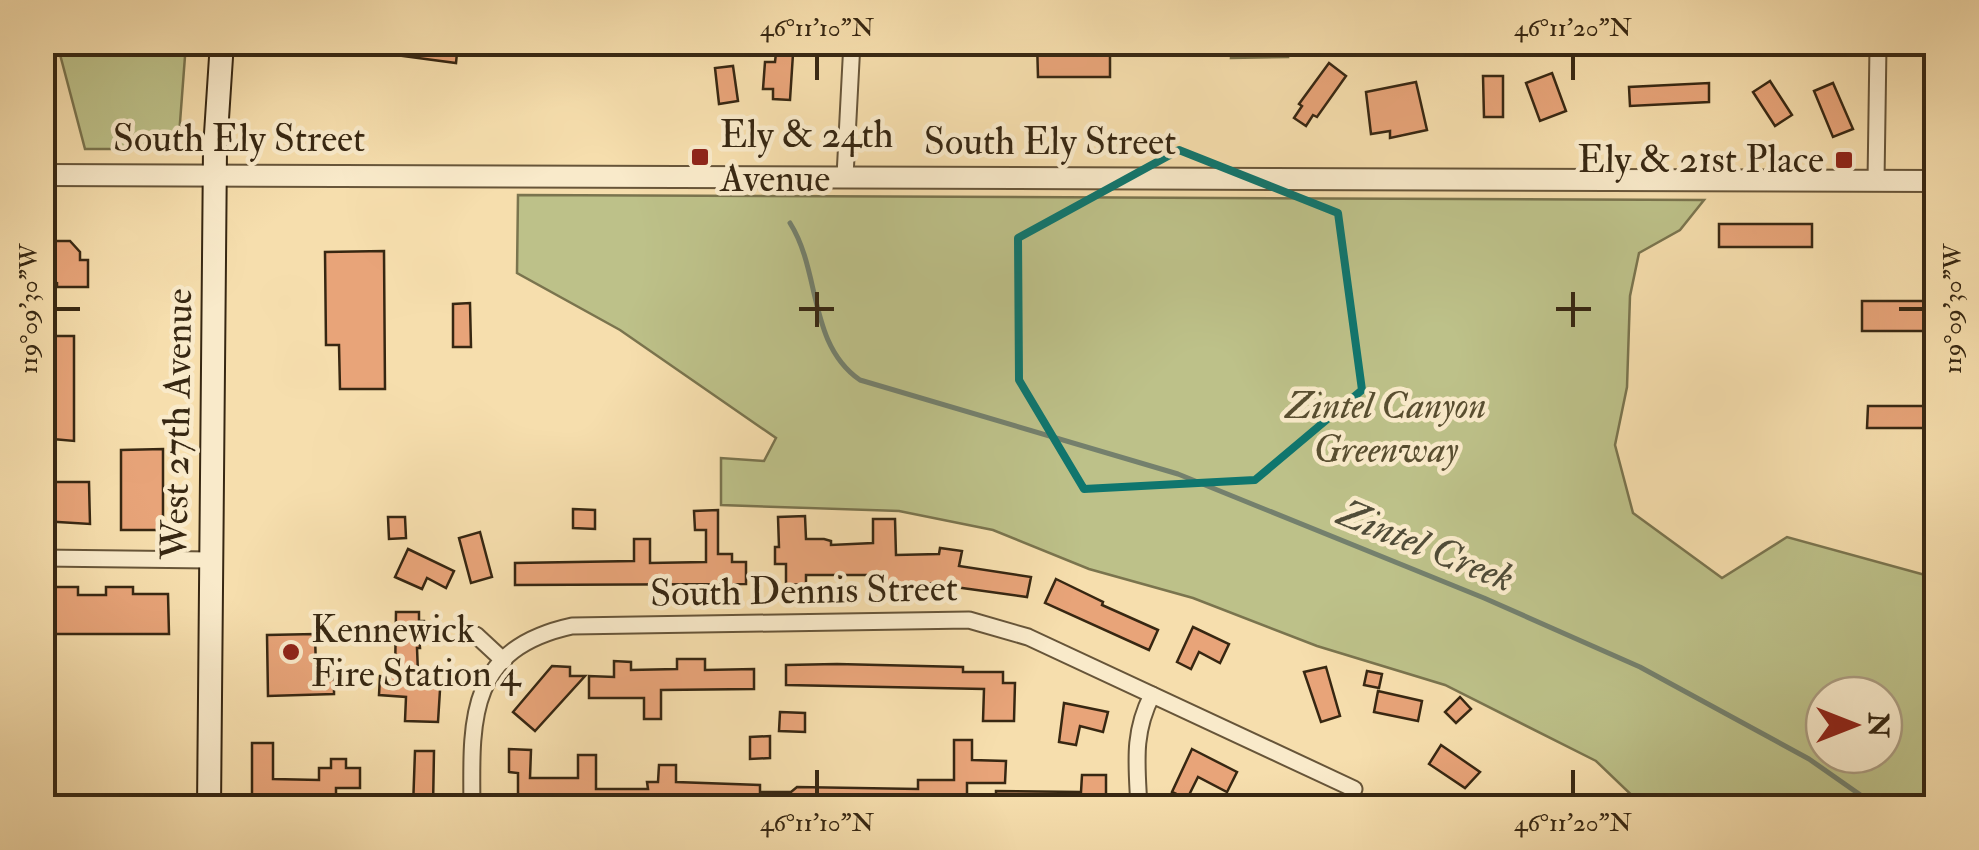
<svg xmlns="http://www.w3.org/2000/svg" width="1979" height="850" viewBox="0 0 1979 850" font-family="'IM FELL Double Pica',serif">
  <rect width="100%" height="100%" fill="#f6dead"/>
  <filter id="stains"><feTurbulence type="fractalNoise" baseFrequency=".002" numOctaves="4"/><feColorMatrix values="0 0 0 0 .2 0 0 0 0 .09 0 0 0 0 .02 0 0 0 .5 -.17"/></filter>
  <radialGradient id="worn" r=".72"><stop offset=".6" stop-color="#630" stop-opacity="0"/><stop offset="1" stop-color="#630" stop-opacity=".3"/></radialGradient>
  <g fill="#bdc189" stroke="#7a744e" stroke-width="2.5" fill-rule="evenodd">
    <polygon points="57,43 186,43 178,149 85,149"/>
    <polygon points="1232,43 1287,43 1288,57 1231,58"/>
    <path d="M518 195 1704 200 1680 230 1639 253 1630 296 1627 387 1615 445 1633 513 1722 578 1787 537 1936 578V807H1644L1596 761 1445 685 1317 646 1193 598 1089 569 993 530 899 511 721 505V458L764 461 776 438 620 330 517 273ZM1824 695H1884V755H1824Z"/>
  </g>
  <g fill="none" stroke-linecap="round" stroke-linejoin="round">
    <path stroke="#74806d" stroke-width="5" d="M790 223C821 272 808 344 860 380L1178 474 1484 598 1640 667 1809 759 1879 808"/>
  </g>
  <g fill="#e8a479" stroke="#372712" stroke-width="2.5">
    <polygon points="365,42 458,42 456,63 365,51"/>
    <polygon points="1037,42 1110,42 1110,77 1038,77"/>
    <polygon points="776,53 793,54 790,100 773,99 773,89 763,89 765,62 775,62"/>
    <polygon points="1329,63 1346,76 1317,117 1313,115 1306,126 1294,118 1302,106 1299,104"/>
    <polygon points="733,66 738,101 719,104 715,68"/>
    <polygon points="1552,73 1566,111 1540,121 1526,83"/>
    <polygon points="1483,76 1503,76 1503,117 1484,117"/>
    <polygon points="1770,81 1792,115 1775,126 1753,92"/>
    <polygon points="1416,82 1427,130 1390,138 1390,131 1371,134 1366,92"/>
    <polygon points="1709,83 1709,102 1630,106 1629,87"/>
    <polygon points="1833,83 1853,129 1833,137 1814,91"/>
    <rect x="1719" y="224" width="93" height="23"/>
    <polygon points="42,241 70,241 80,252 80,260 88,260 88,287 57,287 57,283 42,281"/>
    <polygon points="384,251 385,389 340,389 339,345 326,345 325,252"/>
    <rect x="1862" y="301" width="74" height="30"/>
    <polygon points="470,303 471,347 453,347 453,304"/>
    <polygon points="45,336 74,336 74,441 42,438"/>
    <polygon points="1868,406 1936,406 1936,428 1867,428"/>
    <polygon points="163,449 163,530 121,530 121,450"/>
    <polygon points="42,482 89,482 90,524 42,521"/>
    <polygon points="573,509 595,510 595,529 573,528"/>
    <polygon points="718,510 718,554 732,554 732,562 746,562 746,584 515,585 515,563 634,561 634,539 650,539 650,563 706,562 706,530 695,530 694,511"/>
    <polygon points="805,516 806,539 824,539 831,541 831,545 873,543 873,519 895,519 896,555 939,554 940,548 962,551 959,566 1031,577 1027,597 926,583 926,586 886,587 885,575 806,575 806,584 786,585 786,564 775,564 775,547 779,547 778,517"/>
    <polygon points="388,517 405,517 406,538 389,539"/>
    <polygon points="480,532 492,577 471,583 459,538"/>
    <polygon points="408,549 454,571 446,588 427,578 422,589 395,577"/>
    <polygon points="1056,579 1103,602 1102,605 1158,630 1149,650 1045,603"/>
    <polygon points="50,587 78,587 78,595 106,595 106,587 133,587 133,594 168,594 169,634 42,634 42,595 50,595"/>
    <polygon points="396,612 419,612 419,621 424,621 425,635 419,636 420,648 417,648 418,673 441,674 438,722 405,721 406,697 379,695 380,676 395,677"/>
    <polygon points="1193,627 1229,644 1220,663 1199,652 1191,669 1177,662"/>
    <polygon points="315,634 316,670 334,670 334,694 268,696 267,635"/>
    <polygon points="677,659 705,659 705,670 754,669 754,689 661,690 661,719 644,719 644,698 589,698 589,676 614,677 614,661 631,662 631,670 677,669"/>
    <polygon points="837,664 963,667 963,672 1003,672 1003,683 1015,683 1014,721 983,721 984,689 786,685 786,665"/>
    <polygon points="552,666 570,667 570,676 585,676 535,731 513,712"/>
    <polygon points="1326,667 1340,716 1321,722 1304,672"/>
    <polygon points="1367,671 1382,674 1379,688 1364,685"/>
    <polygon points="1378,691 1422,701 1418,721 1374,712"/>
    <polygon points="1460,697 1471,709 1456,723 1445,712"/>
    <polygon points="1064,703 1108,712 1103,732 1080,726 1076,745 1059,742"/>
    <polygon points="780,712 805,713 805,732 779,731"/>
    <polygon points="770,736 770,758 750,759 750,737"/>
    <polygon points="954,740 972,740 972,760 1006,761 1005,783 967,783 967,801 947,801 947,808 736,808 709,807 709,803 637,803 637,808 518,807 518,773 509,772 509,749 531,750 530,778 578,778 578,755 596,755 596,789 648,789 647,782 658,782 659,765 676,765 676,782 760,785 760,792 791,792 797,787 918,789 918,780 954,780"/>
    <polygon points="252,743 273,743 273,779 319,780 319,768 331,768 331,759 346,759 346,768 360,768 360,788 336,788 336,805 319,805 319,799 252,799"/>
    <polygon points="1441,745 1480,772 1465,788 1429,764"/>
    <polygon points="1192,749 1237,772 1227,792 1198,777 1187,799 1172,792"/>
    <polygon points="415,751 434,751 433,807 413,807"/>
    <polygon points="1082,775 1106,775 1106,795 1100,795 1100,808 996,808 996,791 1081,792"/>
  </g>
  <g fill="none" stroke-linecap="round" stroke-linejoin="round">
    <defs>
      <g id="minor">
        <polyline points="1385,42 1936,46"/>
        <polyline points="845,176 852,42"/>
        <polyline points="1876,181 1878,46"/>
        <polyline points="42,558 210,560"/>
        <polyline points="476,635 504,661"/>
        <path d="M472 808C471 720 467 649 572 626L969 620 1028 637 1354 789"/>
        <path d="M1139 808C1137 765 1132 734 1152 695"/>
      </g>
      <polyline id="tertiary" points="42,175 1936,181"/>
      <polyline id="secondary" points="209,808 215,149 222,42"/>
    </defs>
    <use href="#minor" stroke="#675539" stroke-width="19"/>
    <use href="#tertiary" stroke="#675539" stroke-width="24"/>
    <use href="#secondary" stroke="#372712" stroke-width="26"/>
    <use href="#minor" stroke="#f9eaca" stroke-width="15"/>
    <use href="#tertiary" stroke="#f9eaca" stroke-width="20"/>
    <use href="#secondary" stroke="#f9eaca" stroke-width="22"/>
  </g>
  <path fill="none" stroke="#0f766e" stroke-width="8" stroke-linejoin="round" d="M1179 150 1338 213 1362 390 1255 480 1084 489 1019 380 1018 238Z"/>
  <path fill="none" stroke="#372712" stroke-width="4" d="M817 55V80M1573 55V80M817 292V327M1573 292V327M55 309H80M799 309H834M1556 309H1591M1899 309H1924M817 770V795M1573 770V795"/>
  <g fill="#8f2418" stroke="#f9eaca" stroke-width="4">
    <rect x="690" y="147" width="20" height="20" rx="5"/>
    <rect x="1834" y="150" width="20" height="20" rx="5"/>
    <circle cx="291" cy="652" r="10"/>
  </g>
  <g text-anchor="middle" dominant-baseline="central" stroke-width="9" stroke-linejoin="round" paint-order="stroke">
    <g font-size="38" fill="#372712" stroke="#f9eaca" text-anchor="start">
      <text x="720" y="135">Ely &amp; 24th<tspan x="720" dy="44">Avenue</tspan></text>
      <text x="1824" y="160" text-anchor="end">Ely &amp; 21st Place</text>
      <text x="311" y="630">Kennewick<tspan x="311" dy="44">Fire Station 4</tspan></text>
    </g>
    <g font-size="38" fill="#372712" stroke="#f9eaca">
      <text x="239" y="139">South Ely Street</text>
      <text x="1050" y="142">South Ely Street</text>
      <text transform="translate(177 424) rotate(-89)">West 27th Avenue</text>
      <text transform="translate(804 591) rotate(-1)">South Dennis Street</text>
    </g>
    <g font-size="38" font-style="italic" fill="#584e30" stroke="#f9eaca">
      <text x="1386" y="406">Zintel Canyon<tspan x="1386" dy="44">Greenway</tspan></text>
    </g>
    <g font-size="40" font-style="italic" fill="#504c38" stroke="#f9eaca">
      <text transform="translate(1426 546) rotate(22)">Zintel Creek</text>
    </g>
  </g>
  <rect width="1979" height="850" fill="none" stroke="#f6dead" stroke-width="110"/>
  <g transform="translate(1854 725) rotate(90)"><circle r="48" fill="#f9eaca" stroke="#ab9c80" stroke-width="2.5"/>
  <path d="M0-8L18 38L0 25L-18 38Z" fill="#8f2418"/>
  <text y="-15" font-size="28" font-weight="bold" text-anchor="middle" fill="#372712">N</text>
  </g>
  <rect x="55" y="55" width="1869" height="740" fill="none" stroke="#372712" stroke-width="4"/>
  <g font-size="25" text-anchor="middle" fill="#372712">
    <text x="817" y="36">46°11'10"N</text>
    <text x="1573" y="36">46°11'20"N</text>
    <text transform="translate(1952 309) rotate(-90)" y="9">119°09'30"W</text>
    <text transform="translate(28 309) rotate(-90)" y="9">119°09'30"W</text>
    <text x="817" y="831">46°11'10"N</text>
    <text x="1573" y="831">46°11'20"N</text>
  </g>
  <rect width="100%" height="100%" filter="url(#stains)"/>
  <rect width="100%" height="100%" fill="url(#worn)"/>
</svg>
